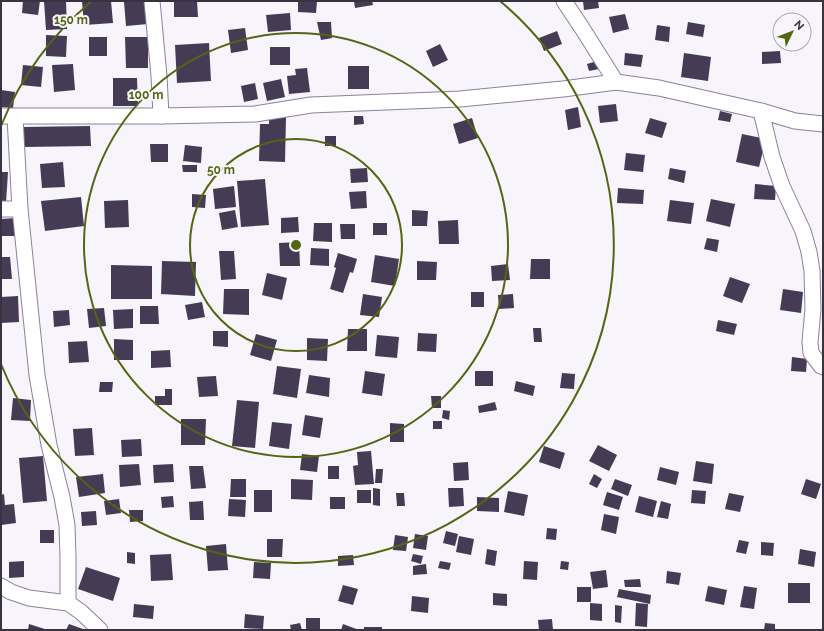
<svg xmlns="http://www.w3.org/2000/svg" width="824" height="631" viewBox="0 0 824 631" font-family="Raleway,sans-serif">
  <rect width="100%" height="100%" fill="#f7f4fb"/>
  <g fill="#453b55">
    <polygon points="23,1 40,1 38,15 22,13"/>
    <polygon points="44,1 66,1 67,29 46,30"/>
    <polygon points="82,1 111,1 113,23 84,25"/>
    <polygon points="145,1 148,24 126,26 124,2"/>
    <polygon points="174,1 197,1 198,17 174,17"/>
    <polygon points="298,1 317,1 316,13 298,12"/>
    <polygon points="354,1 372,1 373,5 355,8"/>
    <polygon points="583,1 598,1 599,8 584,10"/>
    <polygon points="290,13 291,30 268,32 266,15"/>
    <polygon points="625,14 629,29 613,33 609,17"/>
    <polygon points="317,22 331,22 332,38 321,40"/>
    <polygon points="688,22 705,25 703,37 686,34"/>
    <polygon points="657,25 670,27 669,42 655,40"/>
    <polygon points="245,28 248,50 231,53 228,30"/>
    <polygon points="557,31 562,44 544,51 539,38"/>
    <polygon points="46,35 67,36 66,57 46,56"/>
    <rect x="89" y="37" width="18" height="19"/>
    <polygon points="125,37 148,37 148,68 126,68"/>
    <polygon points="209,43 211,81 177,83 175,45"/>
    <polygon points="440,44 448,60 433,67 426,51"/>
    <rect x="270" y="47" width="20" height="18"/>
    <polygon points="780,51 781,63 762,64 762,52"/>
    <polygon points="625,53 643,55 641,67 624,65"/>
    <polygon points="684,53 711,57 708,81 681,77"/>
    <polygon points="597,61 599,69 589,71 587,64"/>
    <polygon points="73,64 75,90 54,92 52,65"/>
    <polygon points="23,65 43,67 41,87 21,85"/>
    <rect x="348" y="66" width="21" height="23"/>
    <polygon points="307,68 310,92 289,94 287,76 296,75 295,69"/>
    <polygon points="113,78 137,78 138,106 113,106"/>
    <polygon points="281,79 285,97 267,101 263,83"/>
    <polygon points="255,83 258,99 244,102 241,86"/>
    <polygon points="1,90 15,92 13,108 1,107"/>
    <polygon points="616,104 618,121 600,123 598,106"/>
    <polygon points="578,107 581,127 568,130 565,110"/>
    <polygon points="720,111 732,114 730,122 718,120"/>
    <polygon points="354,116 363,116 364,124 354,125"/>
    <polygon points="269,117 286,117 285,162 259,161 260,124 269,124"/>
    <polygon points="472,118 478,138 459,144 453,124"/>
    <polygon points="650,118 667,123 662,138 645,133"/>
    <polygon points="90,126 91,146 24,147 23,127"/>
    <polygon points="742,134 766,139 759,167 736,162"/>
    <rect x="325" y="136" width="11" height="10"/>
    <polygon points="150,144 168,144 168,162 151,162"/>
    <polygon points="185,145 202,147 201,163 183,161"/>
    <polygon points="626,153 645,155 643,172 624,170"/>
    <polygon points="63,162 65,187 42,188 40,164"/>
    <polygon points="182,165 197,165 197,172 183,172"/>
    <polygon points="367,168 368,182 351,183 350,169"/>
    <polygon points="670,168 686,171 684,183 668,179"/>
    <polygon points="1,172 8,172 6,203 1,202"/>
    <polygon points="265,179 269,225 241,227 237,181"/>
    <polygon points="755,184 776,186 775,200 754,199"/>
    <polygon points="234,186 236,207 215,209 213,189"/>
    <polygon points="618,188 644,190 643,204 617,203"/>
    <polygon points="366,191 367,208 351,209 349,192"/>
    <polygon points="192,194 206,195 205,208 192,207"/>
    <polygon points="81,197 84,226 45,231 41,201"/>
    <polygon points="711,199 735,204 730,227 706,221"/>
    <polygon points="128,200 129,227 105,228 104,201"/>
    <polygon points="670,200 694,203 691,224 667,221"/>
    <polygon points="235,210 238,227 222,230 219,213"/>
    <polygon points="412,210 428,211 427,226 412,226"/>
    <polygon points="298,217 299,232 281,233 281,218"/>
    <polygon points="16,218 17,236 1,236 1,219"/>
    <polygon points="458,220 459,244 439,244 438,221"/>
    <polygon points="314,223 332,223 332,242 313,241"/>
    <rect x="373" y="223" width="14" height="12"/>
    <polygon points="340,224 355,224 355,239 341,239"/>
    <polygon points="707,238 719,240 717,252 704,249"/>
    <polygon points="299,242 300,266 280,266 279,243"/>
    <polygon points="311,248 329,249 329,266 310,265"/>
    <polygon points="219,251 234,251 236,279 221,280"/>
    <polygon points="338,253 357,259 353,273 350,272 343,293 330,289 336,268 334,267"/>
    <polygon points="375,255 399,259 395,286 371,282"/>
    <polygon points="1,257 10,257 12,279 1,279"/>
    <polygon points="531,259 550,259 550,279 530,279"/>
    <polygon points="162,261 196,262 195,296 161,294"/>
    <polygon points="417,261 437,262 436,280 417,280"/>
    <polygon points="508,264 510,280 492,281 491,266"/>
    <polygon points="111,265 152,266 152,299 111,299"/>
    <polygon points="267,273 287,278 282,300 262,295"/>
    <polygon points="730,277 750,284 742,303 723,296"/>
    <polygon points="224,289 249,289 249,315 223,314"/>
    <polygon points="783,289 803,292 801,313 780,310"/>
    <rect x="471" y="292" width="13" height="15"/>
    <polygon points="363,294 382,297 379,317 360,315"/>
    <polygon points="513,294 514,308 499,309 498,295"/>
    <polygon points="18,296 19,322 1,323 1,297"/>
    <polygon points="202,302 205,317 188,320 185,305"/>
    <polygon points="140,306 158,306 159,324 140,324"/>
    <polygon points="104,308 106,326 89,328 87,309"/>
    <polygon points="133,309 133,328 114,329 113,310"/>
    <polygon points="69,310 70,325 54,327 53,311"/>
    <polygon points="718,320 737,324 734,335 716,331"/>
    <polygon points="533,328 541,328 542,342 534,342"/>
    <polygon points="348,329 367,329 367,351 347,351"/>
    <polygon points="213,331 228,331 228,347 213,346"/>
    <polygon points="418,333 437,334 436,352 417,351"/>
    <polygon points="256,334 277,340 271,361 250,355"/>
    <polygon points="377,335 399,337 397,358 375,356"/>
    <polygon points="307,338 328,339 327,361 307,360"/>
    <polygon points="114,339 133,340 133,360 114,360"/>
    <polygon points="87,341 89,362 69,363 68,342"/>
    <polygon points="170,350 171,367 151,368 151,351"/>
    <polygon points="792,357 807,359 806,372 791,371"/>
    <polygon points="277,366 301,369 297,398 273,394"/>
    <polygon points="365,371 385,374 382,396 362,393"/>
    <rect x="475" y="371" width="18" height="15"/>
    <polygon points="562,373 575,374 574,389 560,388"/>
    <polygon points="309,375 330,378 329,397 306,393"/>
    <polygon points="216,376 218,396 199,397 197,377"/>
    <polygon points="516,381 535,386 533,396 514,391"/>
    <polygon points="100,382 113,382 112,392 99,392"/>
    <polygon points="165,389 172,389 172,405 155,405 155,396 165,396"/>
    <polygon points="431,396 441,396 441,408 432,408"/>
    <polygon points="13,398 31,400 30,421 11,420"/>
    <polygon points="237,400 259,402 255,448 232,446"/>
    <polygon points="495,402 497,410 479,413 478,406"/>
    <polygon points="443,410 450,411 449,420 442,418"/>
    <polygon points="305,415 323,418 320,438 302,435"/>
    <polygon points="181,419 206,419 205,445 181,445"/>
    <rect x="433" y="421" width="9" height="8"/>
    <polygon points="272,422 292,424 289,449 269,446"/>
    <polygon points="390,423 404,424 404,442 390,442"/>
    <polygon points="92,428 94,455 75,456 73,429"/>
    <polygon points="141,439 142,456 122,457 121,440"/>
    <polygon points="598,445 617,455 609,471 589,461"/>
    <polygon points="544,446 565,453 560,469 539,462"/>
    <polygon points="371,451 374,484 355,485 353,466 358,465 357,452"/>
    <polygon points="302,454 319,456 317,472 300,470"/>
    <polygon points="43,456 47,501 23,503 19,458"/>
    <polygon points="696,461 714,464 712,484 693,481"/>
    <polygon points="468,462 469,480 454,481 453,463"/>
    <polygon points="139,464 141,485 120,487 119,465"/>
    <polygon points="173,464 174,482 154,483 153,465"/>
    <polygon points="189,466 203,466 206,488 191,489"/>
    <rect x="328" y="466" width="11" height="13"/>
    <polygon points="660,467 679,472 676,485 657,480"/>
    <polygon points="376,469 383,469 382,483 375,483"/>
    <polygon points="103,474 105,493 79,497 76,477"/>
    <polygon points="594,474 602,479 597,488 589,484"/>
    <polygon points="231,479 246,479 246,497 230,497"/>
    <polygon points="291,479 313,480 312,500 291,499"/>
    <polygon points="615,479 632,485 628,496 611,489"/>
    <polygon points="806,479 821,484 816,499 801,494"/>
    <polygon points="373,488 380,489 380,506 373,505"/>
    <polygon points="448,488 463,488 464,506 449,507"/>
    <rect x="254" y="490" width="18" height="22"/>
    <rect x="357" y="490" width="14" height="13"/>
    <polygon points="692,490 706,491 705,504 691,503"/>
    <polygon points="508,491 528,495 524,516 504,512"/>
    <polygon points="607,492 623,497 619,510 603,505"/>
    <polygon points="396,493 404,493 405,506 397,506"/>
    <polygon points="729,493 744,496 740,512 725,509"/>
    <polygon points="4,494 5,505 14,504 16,523 1,525 1,495"/>
    <polygon points="173,496 174,507 162,508 161,497"/>
    <polygon points="639,496 657,501 653,517 635,512"/>
    <rect x="330" y="497" width="15" height="12"/>
    <polygon points="477,497 499,498 499,512 477,511"/>
    <polygon points="119,499 121,513 106,515 104,501"/>
    <polygon points="229,499 246,500 245,517 228,516"/>
    <polygon points="203,501 204,520 190,520 189,502"/>
    <polygon points="661,501 671,504 668,519 657,517"/>
    <polygon points="129,510 143,510 143,521 130,522"/>
    <polygon points="96,511 97,525 82,526 81,512"/>
    <polygon points="604,514 619,517 616,534 601,530"/>
    <polygon points="547,528 557,529 556,540 546,539"/>
    <rect x="40" y="530" width="14" height="13"/>
    <polygon points="446,531 458,534 455,546 443,543"/>
    <polygon points="415,534 428,536 426,550 413,548"/>
    <polygon points="395,535 408,537 406,551 393,550"/>
    <polygon points="459,536 474,539 471,555 456,552"/>
    <polygon points="267,539 283,539 282,557 267,557"/>
    <polygon points="739,540 749,542 746,554 736,552"/>
    <polygon points="761,542 774,543 773,556 761,555"/>
    <polygon points="226,544 228,570 208,571 206,546"/>
    <polygon points="487,549 497,551 495,566 485,564"/>
    <polygon points="800,549 816,552 814,567 798,564"/>
    <polygon points="127,552 135,553 135,564 127,563"/>
    <polygon points="171,554 173,580 151,581 150,555"/>
    <polygon points="413,554 423,556 421,564 411,561"/>
    <polygon points="353,555 354,565 338,566 338,556"/>
    <polygon points="24,561 24,577 9,578 9,562"/>
    <polygon points="440,561 451,563 449,570 438,568"/>
    <polygon points="524,561 538,562 537,580 523,579"/>
    <polygon points="561,561 569,562 568,570 560,569"/>
    <polygon points="254,562 271,563 270,579 253,578"/>
    <polygon points="426,564 427,574 413,575 413,566"/>
    <polygon points="86,567 120,578 113,601 78,589"/>
    <polygon points="606,570 608,587 593,589 590,572"/>
    <polygon points="667,571 681,573 679,585 666,583"/>
    <polygon points="640,579 641,587 625,587 624,580"/>
    <rect x="788" y="583" width="22" height="20"/>
    <polygon points="343,585 358,589 353,605 338,601"/>
    <polygon points="708,586 727,590 724,605 705,601"/>
    <polygon points="744,586 757,588 754,609 740,607"/>
    <rect x="577" y="587" width="14" height="15"/>
    <polygon points="619,589 651,595 650,604 617,597"/>
    <polygon points="493,593 507,594 507,606 493,605"/>
    <polygon points="412,596 429,598 428,613 411,611"/>
    <polygon points="590,603 602,604 602,621 590,620"/>
    <polygon points="636,603 648,604 647,627 635,626"/>
    <polygon points="134,604 154,606 153,619 133,617"/>
    <polygon points="615,605 622,606 621,623 615,622"/>
    <polygon points="245,614 264,616 263,629 244,628"/>
    <rect x="306" y="618" width="14" height="12"/>
    <polygon points="552,619 553,630 539,630 538,620"/>
    <polygon points="300,623 302,630 291,630 290,625"/>
    <polygon points="765,623 775,624 775,630 764,630"/>
    <polygon points="29,624 48,630 28,630"/>
    <polygon points="69,624 83,629 83,630 66,630"/>
    <polygon points="343,624 359,630 341,630"/>
    <rect x="364" y="627" width="18" height="3"/>
  </g>
  <g fill="none" stroke-linecap="round" stroke-linejoin="round">
    <defs>
      <g id="street">
        <polyline points="152,1 159,76 161,116 255,114 311,105 460,99 563,89 616,82 659,88 761,111 795,121 823,124"/>
        <polyline points="564,1 582,28 616,82"/>
        <polyline points="761,111 772,157 782,186 803,231 809,252 812,271 813,309 810,342 811,353 821,366 823,367"/>
        <polyline points="1,116 161,116"/>
        <polyline points="15,117 20,209 37,375 49,445 62,497 67,525 68,557 68,603"/>
        <polyline points="1,209 20,209"/>
        <polyline points="1,586 11,592 29,598 68,603 81,612 100,630"/>
      </g>
    </defs>
    <use href="#street" stroke="#8c809e" stroke-width="17"/>
    <use href="#street" stroke="#fff" stroke-width="15"/>
  </g>
  <g fill="none" stroke="#536713" stroke-width="2">
    <circle cx="296" cy="245" r="106"/>
    <circle cx="296" cy="245" r="212"/>
    <path d="M1 126A318 318 0 0 1 92 1M500 1A318 318 0 1 1 1 364"/>
  </g>
  <circle cx="296" cy="245" r="6" fill="#536713" stroke="#f7f4fb" stroke-width="2"/>
  <g font-size="12" text-anchor="middle" font-weight="bold" fill="#536713" stroke="#f7f4fb" stroke-width="4" stroke-linejoin="round" paint-order="stroke">
    <text x="71" y="24">150 m</text>
    <text x="146" y="99">100 m</text>
    <text x="221" y="174">50 m</text>
  </g>
  <rect width="824" height="631" fill="none" stroke="#383340" stroke-width="4"/>
  <g transform="translate(792 32) rotate(47)"><circle r="19" fill="#f7f4fb" stroke="#aba7b0"/>
  <path d="M0-3L7 15L0 10L-7 15Z" fill="#536713"/>
  <text y="-6" font-size="11" font-weight="bold" text-anchor="middle" fill="#383340">N</text>
  </g>
</svg>
